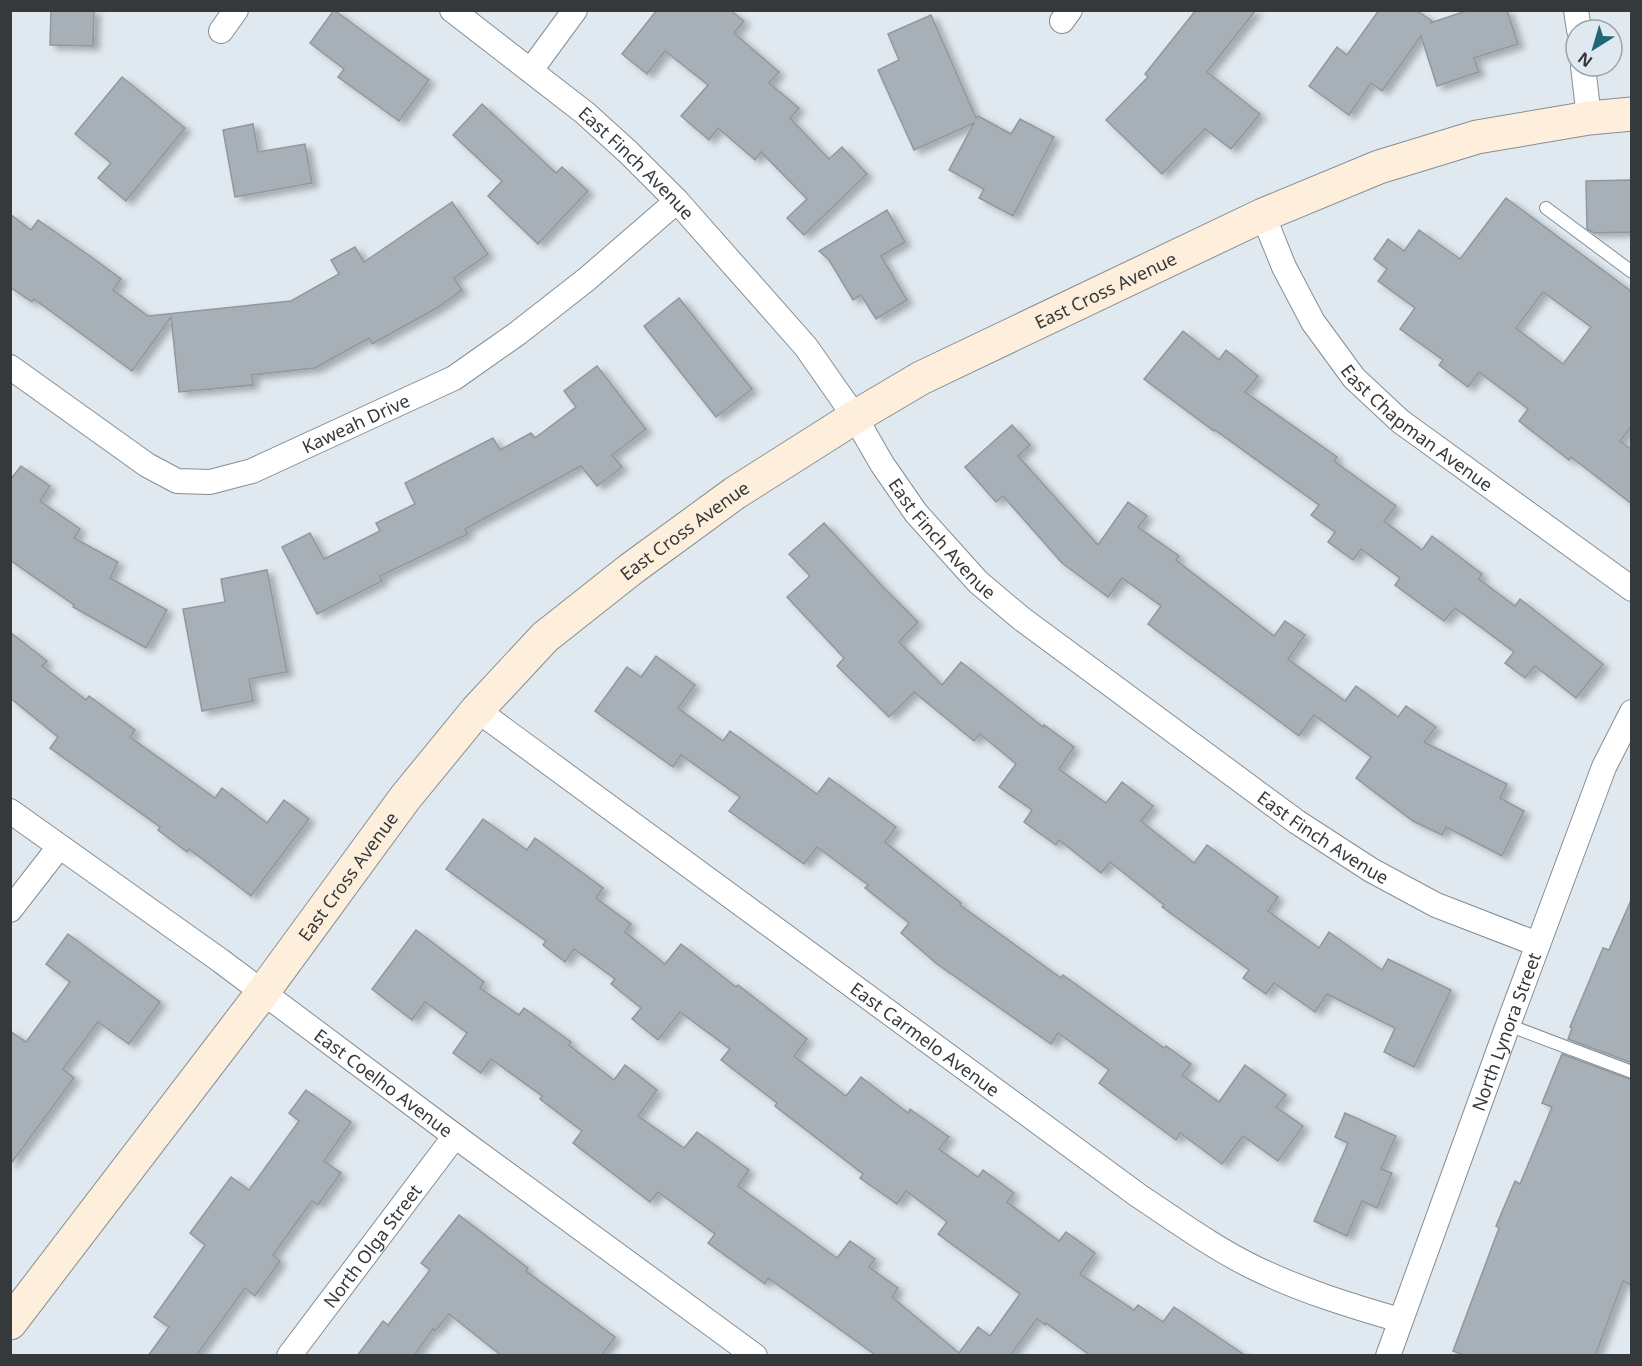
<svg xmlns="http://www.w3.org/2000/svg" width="1642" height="1366" viewBox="0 0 1642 1366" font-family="'Noto Sans',sans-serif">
  <defs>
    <filter id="shadow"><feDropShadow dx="6" dy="4" stdDeviation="3" flood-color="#0004"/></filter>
  </defs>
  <rect width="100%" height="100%" fill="#e0e9f0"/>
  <g fill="#a8b0b7" stroke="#90989f" stroke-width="1.5" fill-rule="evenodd" filter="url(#shadow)">
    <polygon points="51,10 94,10 93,46 50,45"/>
    <polygon points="334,10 429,80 399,121 338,77 344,69 310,43"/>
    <polygon points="657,10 730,10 744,21 734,33 779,72 769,83 799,108 790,118 829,159 842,147 867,174 804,235 787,218 807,199 761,152 755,160 718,128 709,140 681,116 708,85 665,51 647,74 622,54"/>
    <polygon points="1196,10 1256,10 1207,72 1260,114 1231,149 1205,129 1162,174 1106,120 1148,77 1145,74"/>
    <polygon points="1379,10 1416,10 1432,21 1430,23 1469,10 1507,10 1518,44 1474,58 1479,72 1437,86 1421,36 1382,91 1371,83 1349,115 1309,86 1337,47 1347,55"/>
    <polygon points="931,15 976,118 978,116 1011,134 1020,119 1054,137 1013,216 979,198 984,189 949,170 974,123 914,150 878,70 899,60 888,34"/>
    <polygon points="122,77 185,128 126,201 98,178 111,163 75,134"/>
    <polygon points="482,104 556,173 562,167 588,191 538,244 488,196 502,181 453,135"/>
    <polygon points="253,124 258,152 305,144 312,183 235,197 223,130"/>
    <polygon points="1632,180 1632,232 1594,233 1587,229 1586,181"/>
    <path d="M1506 198 1632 292V426L1620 441 1632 450V504L1571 457 1569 460 1519 421 1528 409 1479 372 1468 387 1439 365 1443 360 1400 329 1415 308 1378 281 1387 269 1374 259 1388 239 1404 251 1419 230 1460 259ZM1543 292 1591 327 1563 364 1516 328Z"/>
    <polygon points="452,202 488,254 454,278 462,290 437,308 372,344 369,338 315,368 252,375 253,385 179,392 171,317 132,371 34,299 32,302 10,287 10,214 31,230 38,220 90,256 121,279 113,290 148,316 291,301 339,274 331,260 355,247 364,262"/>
    <polygon points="887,210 905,242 881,256 907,300 876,319 861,295 853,300 829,260 819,251"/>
    <polygon points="679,298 752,389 716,417 644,326"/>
    <polygon points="1183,331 1219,360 1226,350 1258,376 1245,392 1337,457 1334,461 1396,506 1384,521 1422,550 1432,536 1482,574 1479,579 1515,606 1520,599 1603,664 1576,698 1535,666 1525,678 1505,663 1514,652 1455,608 1444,621 1395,585 1400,578 1361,549 1353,560 1328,542 1335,532 1311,515 1319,505 1215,430 1214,431 1144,379"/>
    <polygon points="597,366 646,429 612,455 622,467 597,486 581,466 465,529 468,534 380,576 382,581 317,614 282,547 310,533 324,559 380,531 376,523 415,504 405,483 493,438 500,450 531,433 535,438 576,407 564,391"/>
    <polygon points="1012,425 1030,445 1018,456 1098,545 1128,502 1147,516 1138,527 1179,556 1176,560 1274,636 1285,621 1305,635 1288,659 1345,701 1356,686 1398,717 1406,706 1436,727 1424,742 1507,784 1500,798 1524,811 1502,856 1446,827 1442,835 1413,821 1356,778 1371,757 1314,715 1299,736 1148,624 1161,606 1122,578 1108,597 1062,563 1003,496 996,502 965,467"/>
    <polygon points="21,466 50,486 40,501 80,529 74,538 118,562 110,578 167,610 146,648 73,607 74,605 10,560 10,480"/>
    <polygon points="824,523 884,588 918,622 899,642 942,685 961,662 1043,727 1044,725 1074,747 1059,769 1106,803 1122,782 1153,806 1141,821 1194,863 1207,845 1278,897 1268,911 1319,948 1329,932 1382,970 1388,959 1451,990 1414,1067 1384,1052 1395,1028 1327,994 1315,1012 1274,983 1266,994 1243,978 1249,970 1162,907 1164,905 1110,862 1101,873 1059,840 1056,845 1024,822 1032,810 999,787 1016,764 980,734 974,741 914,692 889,717 837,666 844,658 787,597 810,576 789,554"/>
    <polygon points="267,570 287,672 249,679 253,701 202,711 183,609 225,602 221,579"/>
    <polygon points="10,632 47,661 42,666 86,700 89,696 135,730 130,737 215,798 222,788 267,823 284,800 309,819 251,896 189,849 187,852 158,830 160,827 50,748 58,737 10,698"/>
    <polygon points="656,656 695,685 678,708 723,741 730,731 817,794 829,778 896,827 885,842 961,903 960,905 1061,978 1063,975 1164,1048 1166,1046 1191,1064 1182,1075 1219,1102 1245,1065 1286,1095 1276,1107 1303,1126 1278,1161 1243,1136 1222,1164 1180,1133 1176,1140 1099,1083 1109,1070 1058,1033 1051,1044 937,964 901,933 909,923 865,888 868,885 817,847 804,864 729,811 740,797 681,755 673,767 595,711 627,667 641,677"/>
    <polygon points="483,819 527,850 535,838 603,888 596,898 631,924 625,932 665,964 681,944 736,987 738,985 807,1039 794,1056 846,1096 861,1077 908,1113 910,1109 949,1137 939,1149 978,1177 983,1170 1014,1193 1007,1202 1059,1241 1066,1232 1095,1253 1080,1274 1134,1310 1138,1305 1163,1322 1174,1307 1246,1356 1091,1356 1046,1323 1045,1325 1037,1319 1012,1353 1016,1356 877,1356 768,1278 765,1284 708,1243 715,1234 658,1192 650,1202 573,1143 582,1131 540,1099 542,1096 491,1059 481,1073 453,1053 467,1033 425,1002 412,1020 372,989 416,930 484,982 480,988 519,1015 524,1008 571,1042 569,1045 614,1080 625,1065 657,1090 638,1116 684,1148 697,1132 749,1170 738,1186 837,1258 850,1241 875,1259 869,1267 898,1288 892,1297 959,1353 978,1327 990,1336 1020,1294 938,1234 947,1222 946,1221 906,1191 897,1204 860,1178 863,1174 775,1106 777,1103 721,1060 730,1049 680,1012 658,1040 632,1019 641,1008 611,984 615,979 574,949 565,962 543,945 546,941 446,869"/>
    <polygon points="1632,898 1632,1063 1568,1039 1572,1028 1570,1027 1603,948 1609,950"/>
    <polygon points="68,934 160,1002 129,1044 98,1022 63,1069 74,1078 10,1165 10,1031 26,1042 70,982 46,964"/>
    <polygon points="1562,1054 1632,1080 1632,1285 1623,1281 1595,1356 1466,1356 1453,1351 1499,1228 1496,1226 1515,1181 1520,1184 1552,1107 1542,1103"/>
    <polygon points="306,1090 351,1122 324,1161 341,1173 318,1205 312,1201 273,1255 280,1261 255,1296 245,1288 196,1356 148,1356 169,1327 154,1317 205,1245 190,1233 231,1177 249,1190 299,1121 289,1113"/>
    <polygon points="1345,1113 1396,1136 1381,1169 1392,1173 1377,1208 1362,1201 1347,1236 1314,1221 1348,1143 1335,1137"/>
    <polygon points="459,1215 528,1268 526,1271 615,1337 601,1356 502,1356 449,1314 435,1331 433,1329 414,1356 357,1356 383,1321 388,1325 430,1270 421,1263"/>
  </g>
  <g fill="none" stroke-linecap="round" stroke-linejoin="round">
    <defs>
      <g id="lane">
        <polyline points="1546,208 1632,272"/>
        <polyline points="1508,1025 1632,1072"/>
      </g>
      <g id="street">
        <path id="s1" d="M452 10 585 113 628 152 677 201 806 347 855 417 882 464 916 513 978 582 1022 619 1297 822 1371 870 1436 905 1537 944"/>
        <polyline points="1576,10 1579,30"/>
        <polyline points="1062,21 1070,10"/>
        <polyline points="221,31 236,10"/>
        <polyline points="1583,66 1589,118"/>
        <polyline points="531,70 575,10"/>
        <path id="s2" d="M1263 215 1284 267 1313 322 1354 378 1400 421 1632 589"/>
        <path id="s3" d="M10 367 147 465 177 481 210 482 252 471 454 378 518 333 587 279 677 201"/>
        <path id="s4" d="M477 710 1139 1196C1177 1221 1215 1249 1257 1269 1303 1291 1351 1306 1400 1320"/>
        <path id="s5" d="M10 811 221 961 455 1136 755 1356"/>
        <polyline points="10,910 59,847"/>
        <path id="s6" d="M289 1356 455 1136"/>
        <path id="s7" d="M1388 1356 1508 1025 1604 767 1632 712"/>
      </g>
      <g id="secondary">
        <path id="s8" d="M10 1323 263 992 405 798 477 710 545 637 631 569 735 493 855 417 921 378 1263 215 1379 167 1477 137 1589 118 1632 114"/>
      </g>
    </defs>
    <use href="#lane" stroke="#858e94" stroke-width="14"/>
    <use href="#street" stroke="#858e94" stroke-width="26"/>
    <use href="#secondary" stroke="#858e94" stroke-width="35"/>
    <use href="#lane" stroke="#fff" stroke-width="12"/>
    <use href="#street" stroke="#fff" stroke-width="24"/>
    <use href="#secondary" stroke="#feefdc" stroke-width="33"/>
  </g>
  <g text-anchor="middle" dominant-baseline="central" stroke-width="5" stroke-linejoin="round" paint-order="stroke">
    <g font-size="18" fill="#36393c" stroke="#e0e9f0">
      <text stroke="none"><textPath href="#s1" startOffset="240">East Finch Avenue</textPath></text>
      <text stroke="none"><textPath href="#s8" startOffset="1532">East Cross Avenue</textPath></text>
      <text stroke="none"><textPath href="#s3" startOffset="393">Kaweah Drive</textPath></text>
      <text stroke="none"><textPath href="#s2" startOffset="268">East Chapman Avenue</textPath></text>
      <text stroke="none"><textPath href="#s8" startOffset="1046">East Cross Avenue</textPath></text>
      <text stroke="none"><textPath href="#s1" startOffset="726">East Finch Avenue</textPath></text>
      <text stroke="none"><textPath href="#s1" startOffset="1212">East Finch Avenue</textPath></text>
      <text stroke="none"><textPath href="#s8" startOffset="560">East Cross Avenue</textPath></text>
      <text stroke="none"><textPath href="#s7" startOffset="345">North Lynora Street</textPath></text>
      <text stroke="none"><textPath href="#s4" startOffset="556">East Carmelo Avenue</textPath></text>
      <text stroke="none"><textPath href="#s5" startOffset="462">East Coelho Avenue</textPath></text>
      <text stroke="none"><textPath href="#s6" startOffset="138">North Olga Street</textPath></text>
    </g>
  </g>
  <rect width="1642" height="1366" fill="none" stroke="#36393c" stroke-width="24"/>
  <g transform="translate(1594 48) rotate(217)"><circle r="28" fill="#e0e9f0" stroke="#9ca3a8" stroke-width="1.5"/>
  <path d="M0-4.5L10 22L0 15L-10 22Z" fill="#216876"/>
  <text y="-9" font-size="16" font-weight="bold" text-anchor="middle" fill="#36393c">N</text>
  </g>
</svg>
